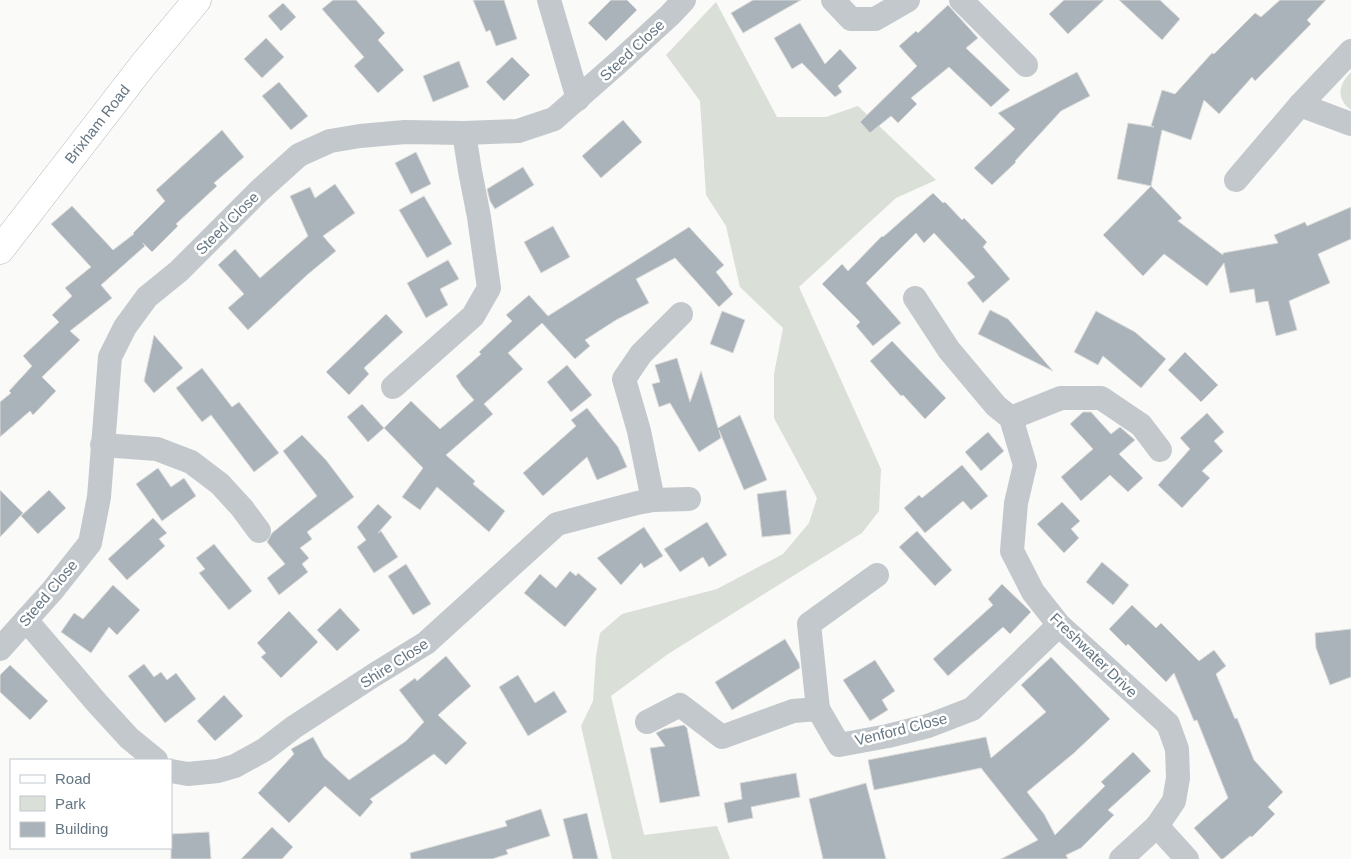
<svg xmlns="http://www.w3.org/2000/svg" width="1351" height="859" viewBox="0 0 1351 859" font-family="Arial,sans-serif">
  <rect width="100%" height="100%" fill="#fafaf8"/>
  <g fill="#dadfd7">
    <polygon points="716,2 777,117 826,117 858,106 936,180 896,198 799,287 881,469 879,511 862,533 668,654 611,696 644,835 717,826 730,859 612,859 581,726 593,701 596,656 600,633 622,614 717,589 783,554 809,523 817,498 774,418 774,374 783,328 740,287 726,226 706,195 700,101 666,55"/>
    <path d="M1351 72V110C1335 98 1339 84 1351 72Z"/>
  </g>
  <g fill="#aab3b9" stroke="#dcdcda">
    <polygon points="333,0 356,0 385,33 378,40 404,70 378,93 354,66 364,57 322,9"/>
    <polygon points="473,0 504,0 517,39 496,46 490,30 486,32"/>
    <polygon points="611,0 627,0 637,10 606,41 588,23"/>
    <polygon points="753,0 801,0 743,33 731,13"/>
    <polygon points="1064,0 1104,0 1068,34 1049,14"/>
    <polygon points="1119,0 1160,0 1180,19 1162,40"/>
    <polygon points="1280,0 1326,0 1307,20 1311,24 1255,81 1252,77 1219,114 1204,100 1191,140 1162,130 1151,186 1117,179 1128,123 1154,127 1151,126 1162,90 1175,94 1212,53 1214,54 1255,13 1261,17"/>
    <polygon points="283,3 296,17 281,31 268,16"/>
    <polygon points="948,5 978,38 966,48 1010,90 991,107 949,67 911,98 917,104 898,123 891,116 870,133 860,122 917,66 899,46 916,31 918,33"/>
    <polygon points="800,23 825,64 840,49 857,68 838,86 842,92 835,97 802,63 792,69 774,38"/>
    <polygon points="266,38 284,57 262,78 244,59"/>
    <polygon points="512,57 530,75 504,101 486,82"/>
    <polygon points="459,61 469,87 433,102 423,76"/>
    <polygon points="1077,72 1090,96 1061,111 1015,161 1016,162 992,185 974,168 1015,129 998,113"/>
    <polygon points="279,82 308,116 291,130 262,96"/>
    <polygon points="623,120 642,142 601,178 582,156"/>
    <polygon points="222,130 244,157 214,183 217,186 176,224 178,226 152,252 143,243 145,246 101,285 112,298 70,331 80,340 42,377 56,391 33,415 30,411 0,437 0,402 11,393 9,391 32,366 23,356 59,322 52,315 72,296 65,288 91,267 51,224 72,206 113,250 134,234 133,233 165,201 156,190"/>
    <polygon points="416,152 431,184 411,194 395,163"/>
    <polygon points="523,167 534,185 495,209 490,201 487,189"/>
    <polygon points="335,184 355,213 323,236 336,251 307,275 248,330 228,308 244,294 218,265 235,249 260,278 308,236 290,196 310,187 315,198"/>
    <polygon points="1151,186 1182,218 1178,221 1223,255 1223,253 1278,243 1274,235 1305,222 1307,226 1351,207 1351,239 1318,254 1330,283 1289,301 1297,330 1276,336 1268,301 1256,303 1254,289 1230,293 1224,263 1207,286 1164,254 1143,276 1103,235"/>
    <polygon points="933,193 943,203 945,202 962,220 964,218 987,242 983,247 1010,279 983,303 967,283 975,277 934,233 924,243 916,233 866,283 901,323 873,346 856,326 860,322 822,284 842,264 848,271 882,236 883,237"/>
    <polygon points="424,196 452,244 427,258 399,210"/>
    <polygon points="553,226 570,257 541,273 524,242"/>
    <polygon points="689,227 724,265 716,272 733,294 719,307 675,258 636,279 649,303 616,320 585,340 590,346 575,359 542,323 508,353 523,369 484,404 493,414 446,455 475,481 473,484 505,511 489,532 437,487 420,510 402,497 423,468 384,428 411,401 440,429 474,400 462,386 456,376 481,354 479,352 512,321 506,315 529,295 548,316"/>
    <polygon points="448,260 459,279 440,289 448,305 426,318 407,283"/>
    <polygon points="990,310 1008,319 1053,371 978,334"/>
    <polygon points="722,311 745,320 733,353 710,344"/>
    <polygon points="1096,311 1135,332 1166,359 1141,388 1103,356 1098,365 1074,352"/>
    <polygon points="386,314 403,332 364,368 369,374 349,395 326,372"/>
    <polygon points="154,335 183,368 154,393 144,381"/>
    <polygon points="892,341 946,398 925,419 903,395 901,396 870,361"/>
    <polygon points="1185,352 1218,385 1201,402 1168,370"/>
    <polygon points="677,358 690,402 701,371 718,428 740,415 767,480 744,490 719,430 721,438 699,452 670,403 659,407 652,384 660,382 655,365"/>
    <polygon points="567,365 592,395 571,412 547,382"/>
    <polygon points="202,368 232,407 239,402 279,453 254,472 211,415 202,422 176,388"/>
    <polygon points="362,404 384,428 368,442 347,417"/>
    <polygon points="587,408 618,447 627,467 597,480 587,457 543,496 523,473 576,426 571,420"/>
    <polygon points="1083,412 1091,412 1111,434 1120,427 1135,440 1119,454 1143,478 1128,492 1110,475 1081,501 1061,477 1093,449 1070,424"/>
    <polygon points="1207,413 1224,432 1214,441 1223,451 1202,471 1210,478 1182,508 1158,485 1190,449 1180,438"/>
    <polygon points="988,432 1004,451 981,471 965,452"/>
    <polygon points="302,435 326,460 354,497 307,532 312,539 300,548 309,558 302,564 308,572 279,595 267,578 285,564 267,542 272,533 317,496 283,451"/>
    <polygon points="962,465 988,496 971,510 963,501 925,533 904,508 919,495 922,498"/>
    <polygon points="158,468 171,487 184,478 196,496 162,521 136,484"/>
    <polygon points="0,490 23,513 0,537"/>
    <polygon points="49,490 66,508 38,534 21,516"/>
    <polygon points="786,490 791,534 762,537 757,494"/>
    <polygon points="1062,502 1080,521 1071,529 1079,538 1064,553 1037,524"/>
    <polygon points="378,504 392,517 378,533 381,531 398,557 374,573 357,547 366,540 357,527"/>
    <polygon points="153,518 167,533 159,539 165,546 127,580 108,559"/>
    <polygon points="707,522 727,555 709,567 703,557 680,572 664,549"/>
    <polygon points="644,527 663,556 644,568 641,563 621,585 597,558"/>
    <polygon points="917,531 952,570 935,586 899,547"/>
    <polygon points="214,544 252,591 229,610 199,573 205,569 196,558"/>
    <polygon points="1102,562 1129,585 1113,605 1086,582"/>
    <polygon points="406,564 431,604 413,615 388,576"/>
    <polygon points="570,571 576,576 578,573 597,589 565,627 524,593 540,574 556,588"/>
    <polygon points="1002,584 1031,612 1010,634 1003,627 948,676 933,659 993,605 988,599"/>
    <polygon points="113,585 140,610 117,635 109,627 91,653 61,632 74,613 83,619"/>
    <polygon points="1132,605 1156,628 1161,623 1199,661 1214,650 1226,666 1216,674 1235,719 1237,718 1254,760 1283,792 1268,807 1275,814 1252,837 1250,836 1223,859 1221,859 1194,828 1228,798 1197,720 1194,721 1174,673 1166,682 1128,644 1126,646 1109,629"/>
    <polygon points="340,608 360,630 337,651 317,630"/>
    <polygon points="289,611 318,642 281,678 261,657 266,653 257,643"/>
    <polygon points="1351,629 1351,677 1330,685 1316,648 1315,633"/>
    <polygon points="785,639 799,663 800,668 732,710 715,682"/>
    <polygon points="446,656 471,686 438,715 467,743 446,765 434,754 370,799 373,802 360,817 325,786 289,823 258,793 294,754 291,749 313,737 324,757 349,780 406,741 424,722 399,690 415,678 417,681"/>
    <polygon points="1051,657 1110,719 1074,753 1027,792 1044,814 1055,835 1105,786 1101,782 1133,752 1151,771 1108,810 1114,815 1081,848 1066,855 1068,859 1001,859 1038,840 981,768 874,790 868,760 986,737 991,758 1046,712 1021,685"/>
    <polygon points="875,660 895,691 882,700 888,710 870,721 843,680"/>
    <polygon points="144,664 154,677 161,672 167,680 176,673 196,699 165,723 128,676"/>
    <polygon points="10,665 48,701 30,720 0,692 0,675"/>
    <polygon points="518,675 535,703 554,691 567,712 528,736 499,687"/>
    <polygon points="224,695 243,716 215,741 197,721"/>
    <polygon points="684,725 687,728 700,796 660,803 650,748 665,746 656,733 664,729"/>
    <polygon points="796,773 800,797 751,807 753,818 728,823 724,803 742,799 740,783"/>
    <polygon points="866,783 886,859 823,859 809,799"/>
    <polygon points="541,809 550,836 506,850 508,854 492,859 411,859 410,853 507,826 505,821"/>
    <polygon points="587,813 598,859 573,859 563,819"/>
    <polygon points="272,827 293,847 282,859 241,859"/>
    <polygon points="209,832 211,859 171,859 171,834"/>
  </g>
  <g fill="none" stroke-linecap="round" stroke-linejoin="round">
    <defs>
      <polyline id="primary" points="0,250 143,65 197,0"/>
    </defs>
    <use href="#primary" stroke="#b5babe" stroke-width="29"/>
    <g stroke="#c3c8cc" stroke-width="24">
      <polyline points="549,0 578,99"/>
      <polyline points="833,0 851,19 875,19 908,0"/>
      <polyline points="961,0 1026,65"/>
      <polyline points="1300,105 1351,124"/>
      <polyline points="1236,180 1300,105 1351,51"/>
      <polyline points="915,298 949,350 996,406 1011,418 1025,465 1016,503 1012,551 1033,592 1059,625 1168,724 1177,749 1178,778 1174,801 1157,826 1121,859"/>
      <polyline points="393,387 473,316 489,288 479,217 470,171 464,133"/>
      <polyline points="1011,418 1061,398 1101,398 1141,425 1160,450"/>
      <polyline points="102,445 157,449 191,462 220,484 242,508 259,531"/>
      <polyline points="653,500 689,499"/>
      <polyline points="26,620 97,703 129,738 156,760"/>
      <polyline points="0,649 52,591 90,543 99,497 110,357 125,327 147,297 179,271 259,191 299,155 330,141 360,136 405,132 464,133 518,131 554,119 620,61 670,15 684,0"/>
      <polyline points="818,709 809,624 877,575"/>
      <polyline points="647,722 680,705 722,737 793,711 818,709 839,745 888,736 928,726 972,709 1059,625"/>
      <polyline points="171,771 188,774 218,771 235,766 264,750 294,727 374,675 426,643 557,524 637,503 653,500 639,431 624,379 641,354 681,314"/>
      <polyline points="1157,826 1187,859"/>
    </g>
    <use href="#primary" stroke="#fff" stroke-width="28"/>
  </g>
  <g text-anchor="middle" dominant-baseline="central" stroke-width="5" stroke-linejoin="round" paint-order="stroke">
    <g font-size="15" fill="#657683" stroke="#fff">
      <text transform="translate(632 50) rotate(-43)">Steed Close</text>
      <text transform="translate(97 124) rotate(-52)">Brixham Road</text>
      <text transform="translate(227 223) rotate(-45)">Steed Close</text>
      <text transform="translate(48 593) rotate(-50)">Steed Close</text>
      <text transform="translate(1094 655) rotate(44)">Freshwater Drive</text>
      <text transform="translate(394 663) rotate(-33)">Shire Close</text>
      <text transform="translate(901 729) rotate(-14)">Venford Close</text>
    </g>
  </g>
  <rect x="10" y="759" width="162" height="90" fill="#ffffff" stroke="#c1c8cd"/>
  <rect x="20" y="775" width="25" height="8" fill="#ffffff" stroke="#c1c8cd"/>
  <text x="55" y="784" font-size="15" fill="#657683">Road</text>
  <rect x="20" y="796" width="25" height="15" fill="#dadfd7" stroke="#c1c8cd"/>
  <text x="55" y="809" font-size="15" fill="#657683">Park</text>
  <rect x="20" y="822" width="25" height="15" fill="#aab3b9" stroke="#c1c8cd"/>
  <text x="55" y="834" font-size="15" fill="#657683">Building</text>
</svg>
